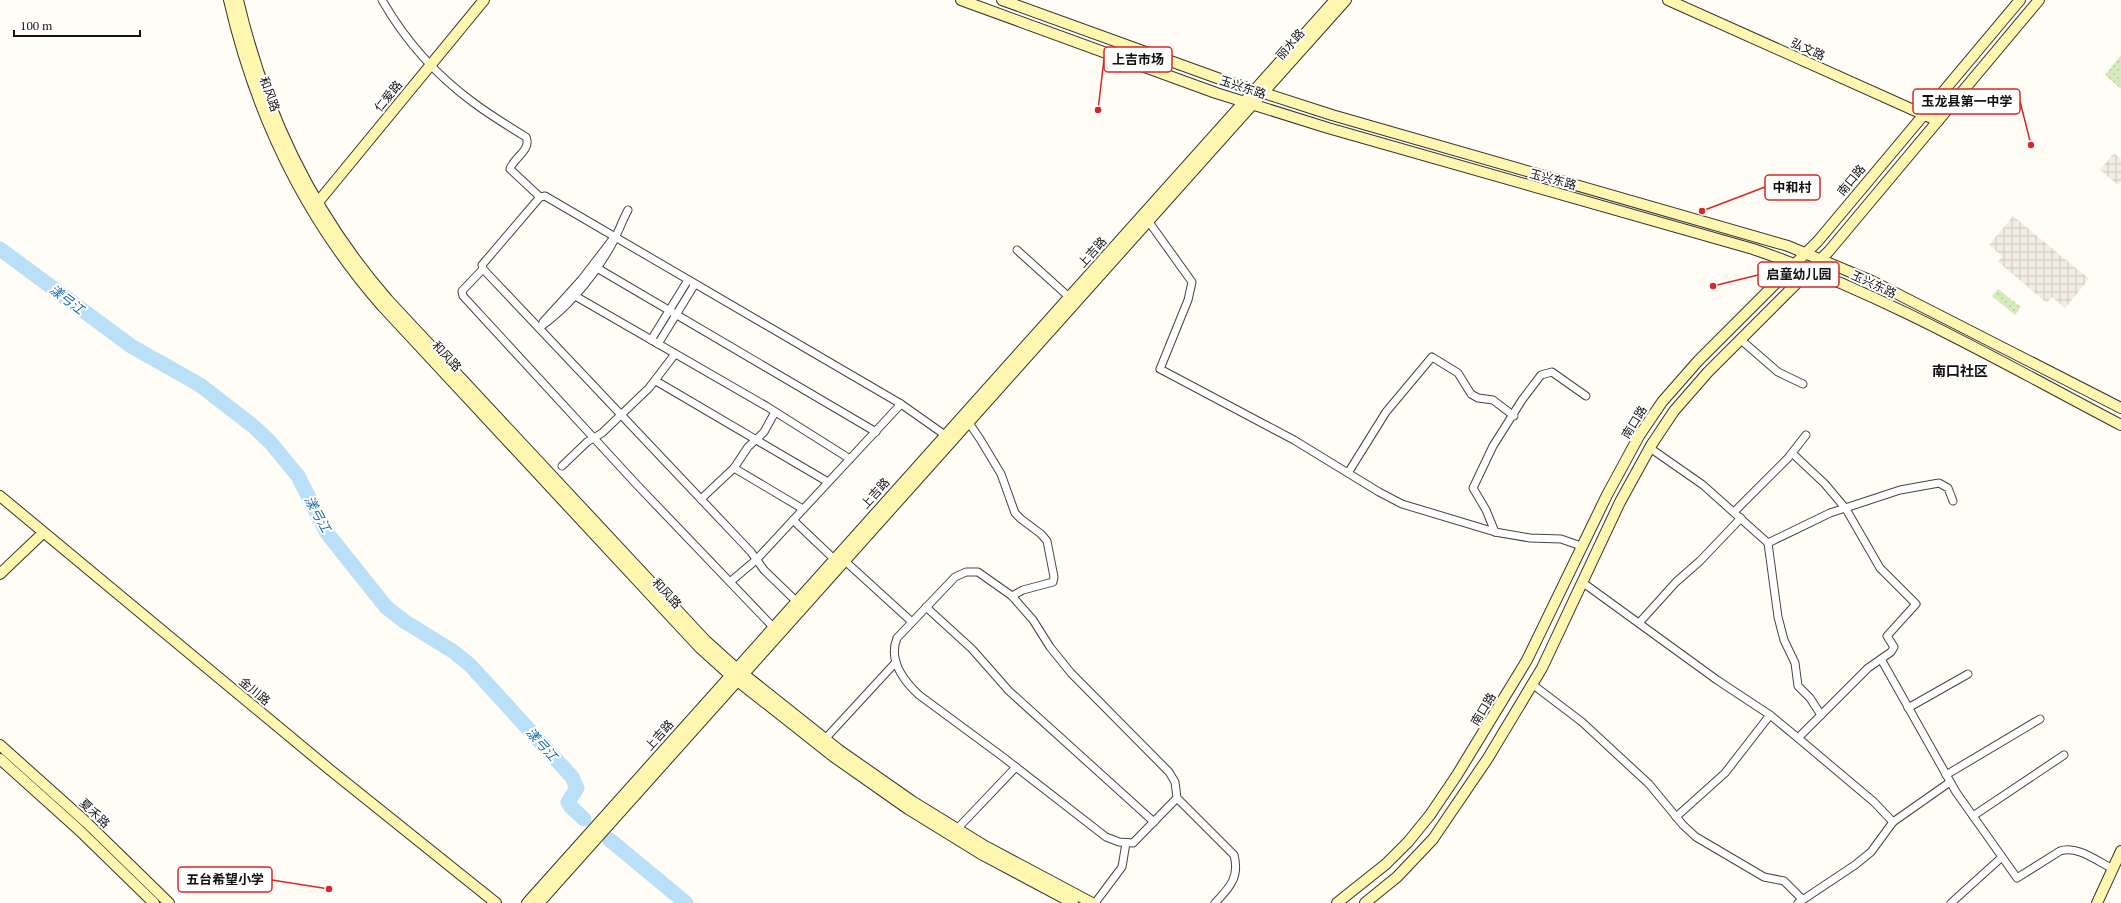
<svg xmlns="http://www.w3.org/2000/svg" width="2121" height="903" viewBox="0 0 2121 903" font-family="'PT Serif','Noto Sans SC',serif">
  <defs>
    <pattern id="grass-dots" width="8" height="8" patternUnits="userSpaceOnUse"><rect width="8" height="8" fill="#d5ebbd"/><path d="M2 2h.1M6 6h.1" fill="none" stroke="#b6c8a1" stroke-width="1.8" stroke-linecap="round"/></pattern>
    <pattern id="plaza-grid" width="8" height="8" patternUnits="userSpaceOnUse"><rect width="8" height="8" fill="#f1ede2"/><path d="M0 4h8M4 0v8" fill="none" stroke="#cecac1"/></pattern>
  </defs>
  <rect width="100%" height="100%" fill="#fffdf5"/>
  <g fill="url(#grass-dots)">
    <polygon points="2121,55 2121,89 2105,75"/>
    <polygon points="1998,289 2021,307 2015,315 1992,296"/>
  </g>
  <g fill="url(#plaza-grid)">
    <polygon points="2114,153 2121,159 2121,181 2118,185 2100,170"/>
    <polygon points="2013,216 2089,279 2065,308 2052,297 2047,303 1998,262 2002,256 1989,245"/>
  </g>
  <g fill="none" stroke-linecap="round" stroke-linejoin="round">
    <g stroke="#b9e0f7" stroke-width="15">
      <polyline points="0,249 131,346 200,385 253,426 270,442 298,476 327,533 386,607 404,621 454,652 470,665 572,777 577,788 568,802 571,807 584,819"/>
      <polyline points="610,840 686,903"/>
    </g>
    <defs>
      <g id="street">
        <path d="M382 0C405 40 437 76 474 103 490 115 508 126 526 137 532 150 513 158 510 169L540 197"/>
        <polyline points="1149,222 1192,282 1188,300 1160,369 1294,440 1379,492 1402,504 1495,532 1530,538 1561,539 1581,546"/>
        <polyline points="1017,250 1069,297"/>
        <polyline points="597,268 876,432"/>
        <polyline points="483,269 751,552 764,570 796,601"/>
        <polyline points="570,293 766,406 850,459"/>
        <polyline points="543,322 582,279 612,240"/>
        <path d="M539 328C567 308 590 281 608 251 616 239 621 223 628 210"/>
        <polyline points="651,340 688,280"/>
        <polyline points="1741,340 1778,372 1803,384"/>
        <polyline points="658,344 695,284"/>
        <polyline points="656,381 828,482"/>
        <polyline points="969,423 980,439 1001,474 1015,513 1021,519 1041,534 1047,541 1054,577 1053,582 1023,590 1012,596"/>
        <polyline points="1650,448 1703,485 1768,543"/>
        <polyline points="562,466 587,442 602,433 649,388 675,354"/>
        <polyline points="734,468 803,509"/>
        <polyline points="1348,473 1386,412 1432,357 1458,373 1471,394 1478,398 1493,400 1514,416"/>
        <polyline points="701,499 734,468 748,447 764,432 775,412"/>
        <polyline points="1734,512 1788,458 1806,435"/>
        <polyline points="793,520 834,559"/>
        <polyline points="1495,532 1486,510 1473,488 1493,446 1522,400 1541,375 1552,372 1586,396"/>
        <polyline points="845,561 912,622"/>
        <polyline points="730,582 756,560 901,404"/>
        <polyline points="1582,582 1717,680 1770,715 1798,738 1868,668 1891,652 1894,647 1887,636 1916,604 1880,568 1846,509 1825,484 1792,453"/>
        <polyline points="926,607 972,649 1009,691 1154,822"/>
        <polyline points="1639,623 1676,582 1700,561 1741,518"/>
        <polyline points="773,627 638,486 463,296 462,291 483,269 482,265 540,197 545,196 901,404 945,435"/>
        <path d="M1881 659 1956 792 2017 878 2060 851C2077 845 2097 861 2113 869"/>
        <polyline points="1532,684 1582,722 1649,784 1683,825 1696,837 1764,877 1784,881 1802,899"/>
        <polyline points="1908,708 1968,674"/>
        <polyline points="1821,715 1810,698 1798,686 1795,663 1784,640 1778,617 1768,543 1830,513 1900,490 1939,483 1948,488 1953,501"/>
        <polyline points="1798,738 1874,802 1893,822 1950,782"/>
        <polyline points="825,739 896,662"/>
        <polyline points="1946,775 2040,719"/>
        <path d="M1177 798 1133 843 1119 842 1106 837 1003 757 919 695C904 681 888 660 897 638L955 577 966 572H978L1012 596 1033 620 1050 647 1071 673 1169 772 1175 782 1177 798 1234 855C1240 878 1229 888 1215 903"/>
        <polyline points="1973,816 2064,755"/>
        <polyline points="1676,817 1725,773 1770,715"/>
        <polyline points="957,829 1016,767"/>
        <polyline points="1095,903 1122,867 1126,843"/>
        <polyline points="1798,903 1855,865 1871,852 1893,822"/>
        <polyline points="1951,903 2002,857"/>
      </g>
      <g id="secondary">
        <path d="M229 0C255 113 305 218 382 306L700 648 730 675 834 757 908 809 981 854 1073 903"/>
        <path d="M238 0C264 111 313 214 388 300L706 641 736 668 839 750 912 801 985 846 1092 903"/>
        <path d="M961 0 1216 93 1328 128 1753 249C1882 293 2001 362 2121 425"/>
        <polyline points="1002,0 1220,79 1332,115 1788,246 1872,281 2121,408"/>
        <polyline points="1668,0 1938,121"/>
        <polyline points="314,207 484,0"/>
        <polyline points="0,496 329,769 496,903"/>
        <polyline points="0,574 43,533"/>
        <polyline points="0,745 86,822 169,903"/>
        <polyline points="0,759 79,830 154,903"/>
        <polyline points="527,903 1335,0"/>
        <polyline points="539,903 1346,0"/>
        <polyline points="1337,903 1386,864 1408,842 1430,815 1457,775 1527,660 1607,495 1639,436 1662,402 1698,361 1818,241 2020,0"/>
        <polyline points="1365,903 1397,877 1433,839 1488,758 1542,668 1620,502 1652,444 1674,411 1708,372 1829,251 2039,0"/>
        <polyline points="2097,903 2121,851"/>
      </g>
    </defs>
    <use href="#street" stroke="#444" stroke-width="9"/>
    <use href="#secondary" stroke="#333" stroke-width="12"/>
    <use href="#street" stroke="#fff" stroke-width="7"/>
    <use href="#secondary" stroke="#fff6b0" stroke-width="10"/>
  </g>
  <g text-anchor="middle" dominant-baseline="central" stroke-width="4" stroke-linejoin="round" paint-order="stroke">
    <g font-size="12" fill="#111" stroke="#fff">
      <text transform="translate(1290 44) rotate(-49)">丽水路</text>
      <text transform="translate(1808 49) rotate(24)">弘文路</text>
      <text transform="translate(1243 87) rotate(18)">玉兴东路</text>
      <text transform="translate(270 94) rotate(70)">和风路</text>
      <text transform="translate(388 96) rotate(-51)">仁爱路</text>
      <text transform="translate(1553 179) rotate(15)">玉兴东路</text>
      <text transform="translate(1851 180) rotate(-50)">南口路</text>
      <text transform="translate(1092 252) rotate(-48)">上吉路</text>
      <text transform="translate(1874 284) rotate(25)">玉兴东路</text>
      <text transform="translate(447 356) rotate(47)">和风路</text>
      <text transform="translate(1634 422) rotate(-58)">南口路</text>
      <text transform="translate(875 493) rotate(-48)">上吉路</text>
      <text transform="translate(667 593) rotate(47)">和风路</text>
      <text transform="translate(255 691) rotate(40)">金川路</text>
      <text transform="translate(1483 709) rotate(-59)">南口路</text>
      <text transform="translate(659 735) rotate(-48)">上吉路</text>
      <text transform="translate(95 813) rotate(43)">夏禾路</text>
    </g>
    <g font-size="13" font-style="italic" fill="#1768a6" stroke="#fff">
      <text transform="translate(67 299) rotate(37)">漾弓江</text>
      <text transform="translate(318 514) rotate(61)">漾弓江</text>
      <text transform="translate(542 744) rotate(48)">漾弓江</text>
    </g>
    <g font-size="14" font-weight="bold" fill="#111" stroke="#fff">
      <text x="1960" y="370">南口社区</text>
    </g>
  </g>
  <path fill="none" stroke="#d62828" stroke-width="1.5" d="M1098 110L1104 59M2031 145L2020 101M1702 211L1765 187M1713 286L1758 275M329 889L272 880"/>
  <g fill="#d62828" stroke="#fff" stroke-width="1.5">
    <circle cx="1098" cy="110" r="4"/>
    <circle cx="2031" cy="145" r="4"/>
    <circle cx="1702" cy="211" r="4"/>
    <circle cx="1713" cy="286" r="4"/>
    <circle cx="329" cy="889" r="4"/>
  </g>
  <g fill="#fff" stroke="#d62828" stroke-width="1.5">
    <rect x="1104" y="47" width="68" height="25" rx="4"/>
    <rect x="1913" y="89" width="107" height="25" rx="4"/>
    <rect x="1765" y="175" width="55" height="25" rx="4"/>
    <rect x="1758" y="262" width="81" height="25" rx="4"/>
    <rect x="178" y="867" width="94" height="25" rx="4"/>
  </g>
  <g font-size="13" text-anchor="middle" font-weight="bold" fill="#111">
    <text x="1138" y="64">上吉市场</text>
    <text x="1967" y="106">玉龙县第一中学</text>
    <text x="1792" y="192">中和村</text>
    <text x="1799" y="279">启童幼儿园</text>
    <text x="225" y="884">五台希望小学</text>
  </g>
  <path d="M14 30v6h126v-6" fill="none" stroke="#111111" stroke-width="2"/>
  <text x="20" y="30" font-size="12" fill="#111111" stroke="#ffffff" stroke-width="3" paint-order="stroke">100 m</text>
</svg>
